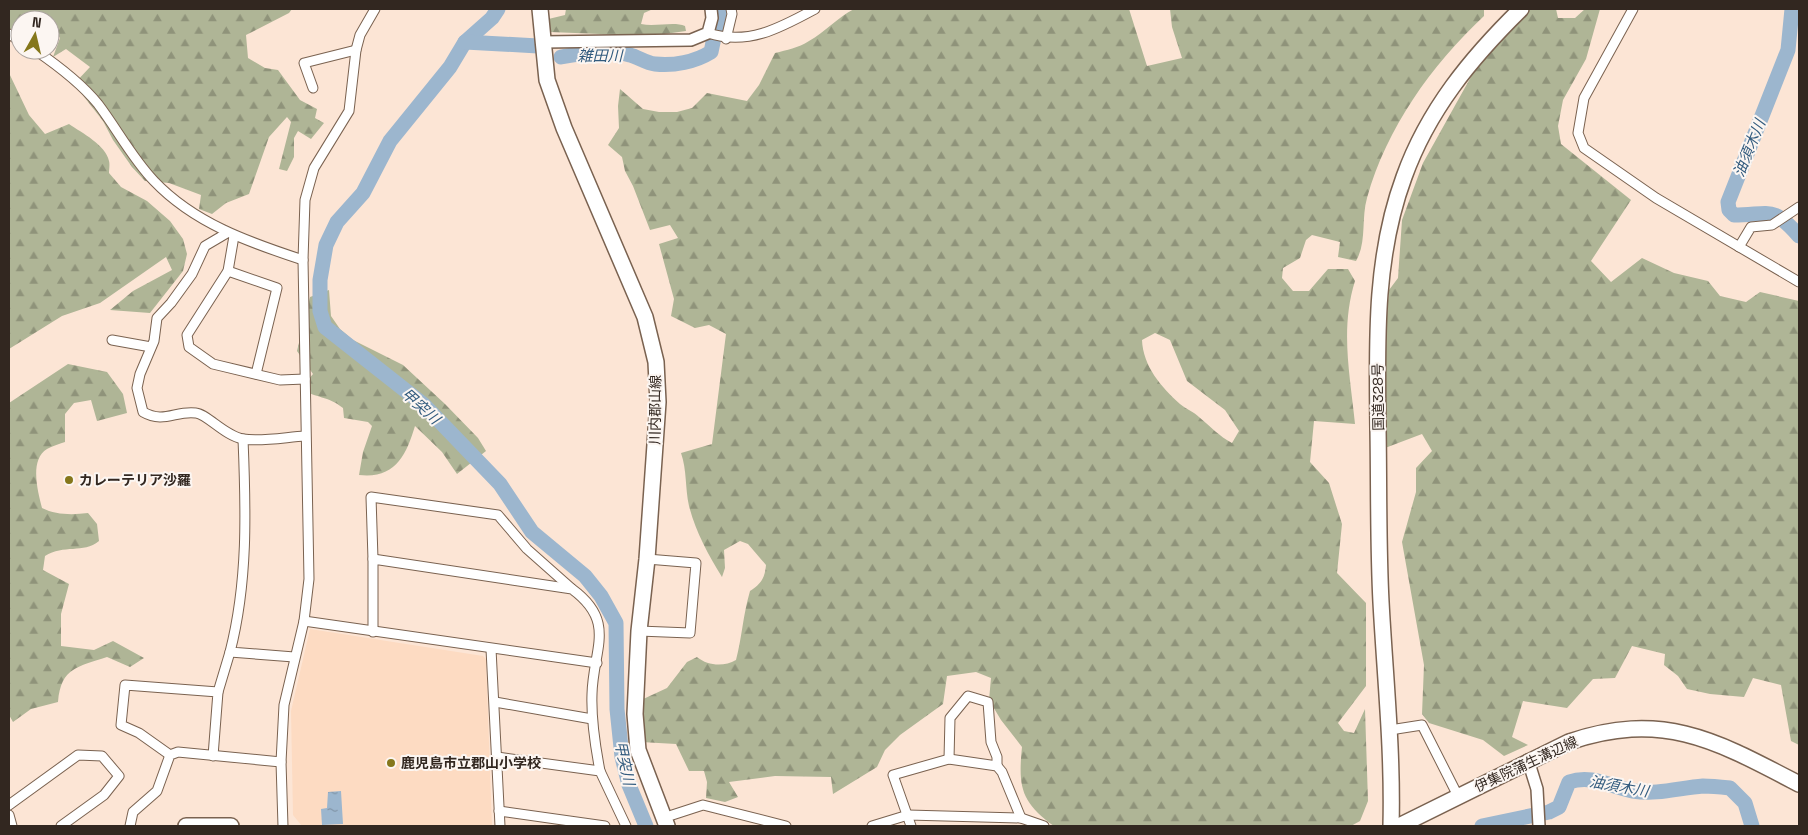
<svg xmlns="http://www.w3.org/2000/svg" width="1808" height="835" viewBox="0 0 1808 835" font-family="'Space Grotesk','Noto Sans JP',sans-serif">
  <defs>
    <pattern id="forest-firs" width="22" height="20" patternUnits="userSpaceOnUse" patternTransform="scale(1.25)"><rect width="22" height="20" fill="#afb596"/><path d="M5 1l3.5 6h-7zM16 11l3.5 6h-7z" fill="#8f937a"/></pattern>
    <pattern id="water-ripples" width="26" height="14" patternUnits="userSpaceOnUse" patternTransform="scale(1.25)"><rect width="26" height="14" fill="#9cb6ce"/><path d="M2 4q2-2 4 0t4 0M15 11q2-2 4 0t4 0" fill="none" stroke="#8094a7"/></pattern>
  </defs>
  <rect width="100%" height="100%" fill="#fce5d5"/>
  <polygon fill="#fddbc2" points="310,629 483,656 486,659 492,826 302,826 293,815 291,711"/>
  <g fill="url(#forest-firs)" fill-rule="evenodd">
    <polygon points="9,9 292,9 289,13 246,35 248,58 265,68 278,70 300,100 317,109 315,118 324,123 311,139 298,131 294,138 294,157 287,171 279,169 291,122 287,117 269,137 249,194 226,203 212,214 199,209 201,195 169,183 145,181 132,167 113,140 103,121 74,84 90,67 66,49 53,57 60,38 54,29 50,27 50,20 20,20 20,36 9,30"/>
    <path d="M566 9H653L644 13 641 24C656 27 674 21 685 26L686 31 650 36 550 32 536 22 565 15Z"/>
    <path d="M854 9H1129L1147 66 1182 58 1172 27 1170 9H1484V16C1431 66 1387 127 1367 198 1361 219 1367 242 1356 261L1338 257 1340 242 1312 235 1306 240 1300 258 1283 268 1282 278 1293 291H1309L1328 269H1348L1355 281C1340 329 1350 374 1355 424L1314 421 1310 462 1329 483 1342 524 1337 573 1366 603V686L1338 723 1344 731 1354 733 1365 709 1368 801 1360 821 1351 826H1054C1021 802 1018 787 1022 747L1001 720 989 700 991 678 976 672 947 676 943 704 900 735 885 750 877 767 833 794 831 777 775 776 729 782 738 797 725 802 706 798 707 782 704 771H689L676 744 641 742 639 701 667 688 687 662 697 657C708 666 724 667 736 660 742 637 743 615 750 591 761 584 765 578 766 565L748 544 740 541 724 550 725 568 722 577C708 554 696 533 689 506 685 488 687 470 681 453L712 444 726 334 709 325 695 328 671 316 674 299 659 244 678 238 670 225 650 230 633 186 625 171 622 157 608 145 619 128 618 106 620 89 643 109 659 112H677L692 108 707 93 747 101 759 85 775 53C787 50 798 48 809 41 825 32 837 18 854 9ZM1155 333 1170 340 1187 381 1225 410 1239 431 1232 443C1219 436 1211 427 1199 417 1194 412 1186 409 1180 404 1161 387 1143 366 1142 340Z"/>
    <polygon points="1529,9 1556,9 1558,18 1575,18 1585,9 1600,9 1586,59 1563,100 1558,126 1561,144 1631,200 1591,261 1611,282 1642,258 1674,273 1708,281 1720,296 1746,302 1760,292 1799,301 1799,745 1791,741 1781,685 1753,678 1744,697 1710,694 1687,689 1678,676 1664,665 1665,654 1632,646 1615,678 1593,679 1567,708 1523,701 1512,737 1528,745 1504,756 1483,740 1429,723 1422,714 1424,665 1402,542 1416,492 1416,468 1432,451 1422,434 1385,448 1384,347 1389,290 1398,278 1402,220 1423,163 1482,57"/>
    <path d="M9 73 29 115 45 134 69 124C82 133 106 145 109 161 110 164 109 170 109 173L121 187 147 201 170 221 183 239 187 254 183 271 150 313 110 310 133 291 172 270 166 257 100 303 62 316 9 349Z"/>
    <path d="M329 290 331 316 340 329 353 340 403 365 445 404 478 438 486 451 457 474 442 452 415 426C406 456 395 479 359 475L363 452 372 426 368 422 344 418 343 408C328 396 316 398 300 389L313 374 297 351 310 297Z"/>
    <path d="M68 364 107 372 123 394 127 413 97 421 91 400 74 403 65 414V442C59 444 52 446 47 449 29 460 38 492 42 508 56 515 72 515 88 513L97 524 99 541C83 554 64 544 45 556L43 570 69 584 61 614V646L94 650 113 641 144 658 130 667 107 657C78 667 61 667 58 702L31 709 13 722 9 715V403Z"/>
  </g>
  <polygon fill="url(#water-ripples)" points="341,791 343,824 322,825 321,809 327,808 328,792"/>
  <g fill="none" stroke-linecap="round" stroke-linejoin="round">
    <g stroke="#9cb6ce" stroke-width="15">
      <polyline points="498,9 492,18 465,42 450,67 390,141 363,193 337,222 326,245 320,280 320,311 325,327 424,405 500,484 532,532 585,576 601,596 616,623 617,709 622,757 629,785 646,826"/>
      <path d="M1792 9 1788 50 1728 202 1729 210 1734 215C1770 215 1772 205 1799 236"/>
      <polyline points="465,42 538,46"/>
      <path d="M561 57C582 53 609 49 630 55 638 57 646 63 655 64 674 66 695 62 711 52L720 9"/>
      <path d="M1482 826 1549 812 1559 807 1569 782C1592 774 1611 787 1633 791 1657 795 1679 788 1703 786 1711 786 1721 787 1730 788L1745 803 1752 826"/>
    </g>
    <defs>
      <g id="minor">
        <polyline points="1633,9 1584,98 1578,133 1584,148 1656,198 1799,282"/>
        <path d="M708 33C748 46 780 28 815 9"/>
        <polyline points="9,34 20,41"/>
        <polyline points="726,39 732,14 731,9"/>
        <path d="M35 50C57 65 81 83 98 104 117 129 132 158 154 181 194 223 248 242 303 260"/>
        <polyline points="313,88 304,63 356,50"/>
        <path d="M227 233 205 246 192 274 171 303 157 318 154 341 140 374 137 388 143 412C164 424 176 410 196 413 207 414 225 436 243 439 261 442 287 437 305 436"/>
        <polyline points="234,236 228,271 187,335 189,347 213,364 280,380 305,379"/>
        <polyline points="1739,247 1751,227 1772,225 1799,207"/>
        <polyline points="228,271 277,288 256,374"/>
        <polyline points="112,340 151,347"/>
        <path d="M243 439C246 511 248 582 230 652L294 657"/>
        <polyline points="373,559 371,497 498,515 527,549 571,588"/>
        <polyline points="304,621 597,663"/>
        <polyline points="639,631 690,633 696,563 647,559"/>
        <path d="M373 632V559L572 589C617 622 593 649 592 694 591 720 595 745 600 771"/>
        <polyline points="491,649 500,826"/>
        <polyline points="218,692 230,652"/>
        <polyline points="495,702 592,719"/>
        <polyline points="1390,730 1422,725 1458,796"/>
        <polyline points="170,755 139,733 121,725 125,685 218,692 213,756"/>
        <polyline points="497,757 600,771 626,826"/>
        <polyline points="949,759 950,718 968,696 988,702 991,742 997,757 997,766"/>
        <polyline points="9,805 78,755 102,756 119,776 104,795 61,826"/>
        <polyline points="499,811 605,826"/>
        <polyline points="9,815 12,826"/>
        <polyline points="663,818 703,805 786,826"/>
        <polyline points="130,826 133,812 157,791 170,755 178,752 281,762"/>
        <polyline points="283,826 281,762 284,705 304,621 309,579 303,260 305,200 314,168 349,111 356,50 360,35 375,9"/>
        <polyline points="872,826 908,815 1021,818 1044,826"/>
        <polyline points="911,826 893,775 949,759 997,766 1002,772 1021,818"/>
      </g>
      <g id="tertiary">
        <polyline points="543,42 691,40 708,33 712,18 711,9"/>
        <polyline points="1528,760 1537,789 1539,826"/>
      </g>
      <g id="primary">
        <polyline points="540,9 547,80 564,128 645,317 656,362 658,402 647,559 639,631 635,714 638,750 667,826"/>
        <polyline points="186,826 231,826"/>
        <path d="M1399 826 1569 742C1663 710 1717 741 1799 784"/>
      </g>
      <path id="trunk" d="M1391 826C1393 751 1385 677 1381 602 1378 545 1379 487 1378 429 1377 344 1374 258 1404 177 1428 110 1471 58 1521 9"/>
    </defs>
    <use href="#minor" stroke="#7a6250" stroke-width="11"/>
    <use href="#tertiary" stroke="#7a6250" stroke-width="14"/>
    <use href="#primary" stroke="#7a6250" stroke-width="18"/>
    <use href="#trunk" stroke="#7a6250" stroke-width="18"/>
    <use href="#minor" stroke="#fff" stroke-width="9"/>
    <use href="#tertiary" stroke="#fff" stroke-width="11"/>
    <use href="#primary" stroke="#fff" stroke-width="15"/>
    <use href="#trunk" stroke="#fff" stroke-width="15"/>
  </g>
  <g fill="#85771b" stroke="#fcf6f2" stroke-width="2">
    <circle cx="69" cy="480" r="5"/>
    <circle cx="391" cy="763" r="5"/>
  </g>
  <g text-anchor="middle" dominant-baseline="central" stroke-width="4" stroke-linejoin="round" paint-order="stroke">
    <g font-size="14" fill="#322720" stroke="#fcf6f2">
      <text transform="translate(1378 397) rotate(-91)">国道328号</text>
      <text transform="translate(655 410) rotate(-89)">川内郡山線</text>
      <text transform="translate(1526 764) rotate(-25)">伊集院蒲生溝辺線</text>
    </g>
    <g font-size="14" font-weight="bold" fill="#322720" stroke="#fcf6f2" text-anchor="start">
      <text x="79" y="480">カレーテリア沙羅</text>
      <text x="401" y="763">鹿児島市立郡山小学校</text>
    </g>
    <g font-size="15" font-style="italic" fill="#325b7e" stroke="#fcf6f2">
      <text x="600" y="55">雑田川</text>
      <text transform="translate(1749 148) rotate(-68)">油須木川</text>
      <text transform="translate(421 406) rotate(42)">甲突川</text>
      <text transform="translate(625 763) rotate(78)">甲突川</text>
      <text transform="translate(1619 786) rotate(10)">油須木川</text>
    </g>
  </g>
  <rect width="1808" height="835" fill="none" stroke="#322720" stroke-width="20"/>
  <g transform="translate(35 35) rotate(8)"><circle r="24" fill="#fcf6f2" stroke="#aba39e"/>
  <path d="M0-4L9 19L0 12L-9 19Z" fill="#85771b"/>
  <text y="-8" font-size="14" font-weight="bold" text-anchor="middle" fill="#322720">N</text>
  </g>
</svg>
